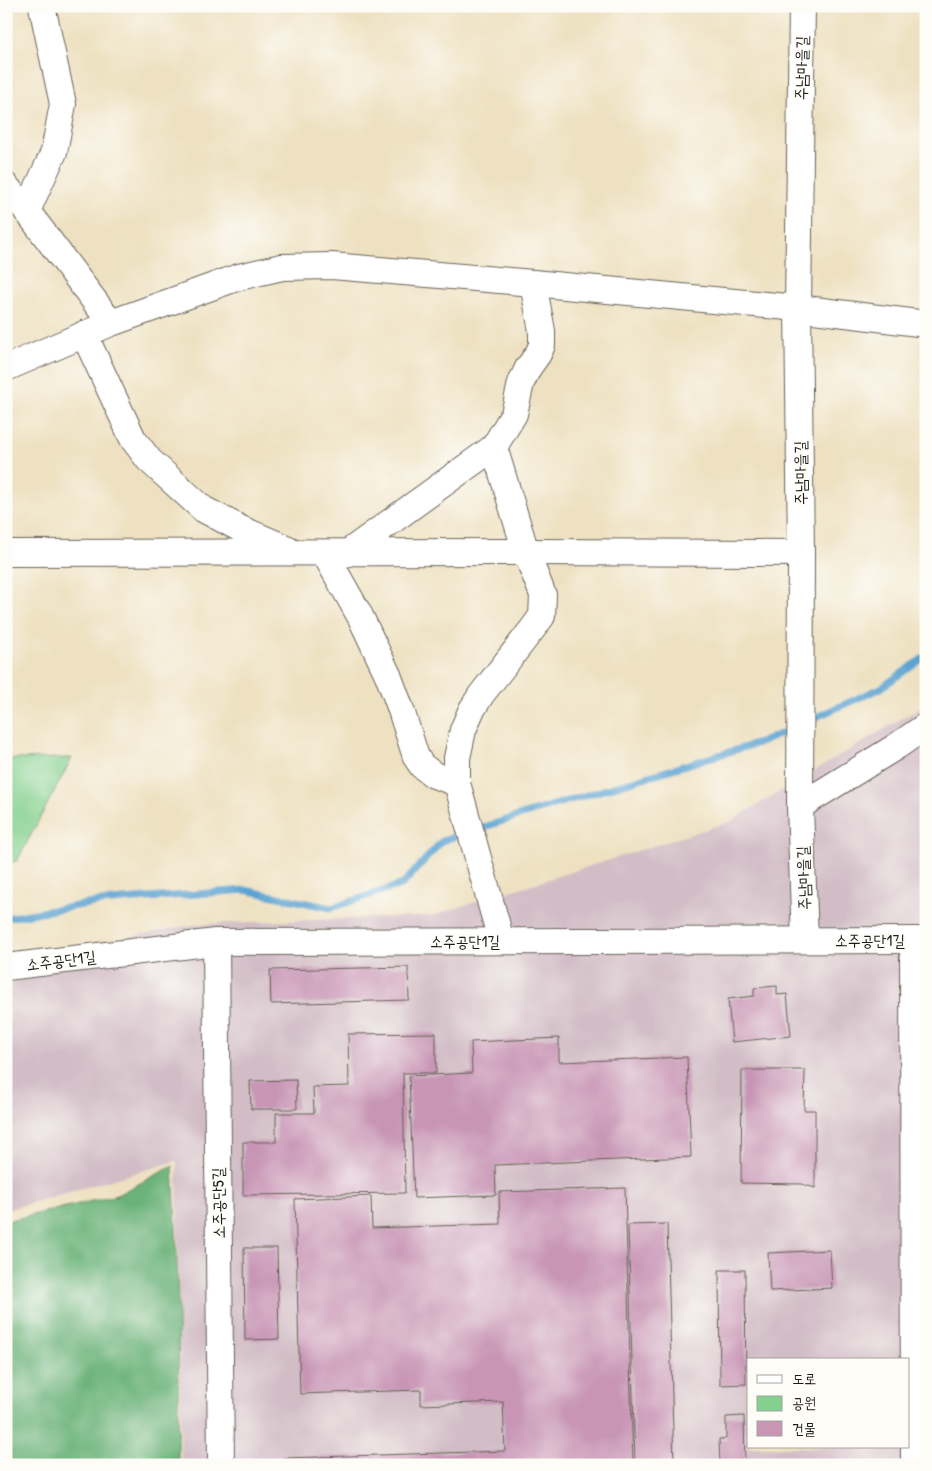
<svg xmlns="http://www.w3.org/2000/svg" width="932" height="1471" viewBox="0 0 932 1471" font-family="'Patrick Hand','Poor Story',sans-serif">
  <rect width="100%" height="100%" fill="#fdfcf7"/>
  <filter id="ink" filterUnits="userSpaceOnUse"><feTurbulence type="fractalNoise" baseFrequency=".02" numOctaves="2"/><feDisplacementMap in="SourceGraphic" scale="10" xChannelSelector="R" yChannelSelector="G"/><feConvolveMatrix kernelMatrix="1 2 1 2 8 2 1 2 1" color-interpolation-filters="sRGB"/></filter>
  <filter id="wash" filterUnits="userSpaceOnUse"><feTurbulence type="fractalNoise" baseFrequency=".0096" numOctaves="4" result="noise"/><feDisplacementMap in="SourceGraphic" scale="20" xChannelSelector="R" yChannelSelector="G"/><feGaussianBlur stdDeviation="1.12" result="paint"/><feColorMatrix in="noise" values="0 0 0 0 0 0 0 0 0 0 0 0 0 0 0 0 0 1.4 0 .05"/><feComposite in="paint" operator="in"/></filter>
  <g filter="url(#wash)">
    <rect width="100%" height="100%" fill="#eee1c1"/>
    <path fill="#d2bdc6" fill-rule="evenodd" d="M926 704V1465H181L177 1161 6 1210V959L198 924 431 916 729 822ZM748 1360H908V1447H748Z"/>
    <polygon fill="#84d08e" stroke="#507655" points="72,758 17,861 6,863 6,759"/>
    <path fill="#6bb279" stroke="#44674a" d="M173 1166C179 1266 179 1365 178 1465H6V1221L117 1195Z"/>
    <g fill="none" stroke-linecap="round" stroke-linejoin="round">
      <g stroke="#5ba3d2" stroke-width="7">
        <polyline points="805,722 881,688 926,656"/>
        <polyline points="475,830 534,811 762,742 796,727"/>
        <polyline points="6,918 100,902 245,890 331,908 403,884 442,841 465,833"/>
      </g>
    </g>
    <g id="blocks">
      <g fill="#c895b5">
        <polygon points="408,967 409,1000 271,1004 270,970"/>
        <polygon points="777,986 777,995 787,994 791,1036 732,1042 728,999 754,996 754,988"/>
        <polygon points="436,1033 436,1073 403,1073 405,1193 243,1195 243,1142 276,1142 276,1113 314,1113 313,1087 349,1086 348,1034"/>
        <polygon points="559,1038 559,1062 687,1057 691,1157 495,1165 496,1195 414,1198 409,1076 472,1073 471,1042"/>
        <polygon points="742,1070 805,1070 804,1110 815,1110 815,1188 802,1184 741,1183"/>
        <polygon points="296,1080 297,1109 251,1109 250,1081"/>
        <polygon points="625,1188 633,1465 285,1465 285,1458 505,1451 503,1402 421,1405 421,1390 300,1394 295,1199 371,1196 372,1228 500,1224 499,1192"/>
        <polygon points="667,1224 674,1465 635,1465 628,1225"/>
        <polygon points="244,1248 277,1248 279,1339 245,1340"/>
        <polygon points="830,1250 832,1288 770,1291 768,1253"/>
        <polygon points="719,1270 745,1270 746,1384 720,1385"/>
        <polygon points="744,1416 745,1465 720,1465 719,1439 726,1439 726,1417"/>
      </g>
    </g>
  </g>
  <g filter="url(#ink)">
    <use href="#blocks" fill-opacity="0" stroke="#666156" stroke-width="1"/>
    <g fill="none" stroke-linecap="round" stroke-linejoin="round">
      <defs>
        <g id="street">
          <polyline points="802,6 798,308 801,553 800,806 805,940"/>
          <polyline points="6,186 27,211 111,323"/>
          <polyline points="27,211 54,152 63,104 42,6"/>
          <polyline points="84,334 133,439 149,460 203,509 241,529 288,549"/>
          <polyline points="6,368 111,323 239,277 282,267 332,266 533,283 798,308 926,324"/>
          <polyline points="6,553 526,552 801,553"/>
          <polyline points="325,554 360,616 388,675 400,707 416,757 422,766 434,775 457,783"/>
          <polyline points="346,554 494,447"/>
          <polyline points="800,806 897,746 926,726"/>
          <polyline points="501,940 457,783 457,758 463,730 471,711 481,695 534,627 542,616 543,595 526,552 494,447 514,414 521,383 528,368 538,354 542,345 542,331 533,283"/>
          <polyline points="913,940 914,1465"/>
          <polyline points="216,942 221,1465"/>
          <polyline points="6,967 216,942 926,940"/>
        </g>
      </defs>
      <use href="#street" stroke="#666156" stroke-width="28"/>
      <use href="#street" stroke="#fff" stroke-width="26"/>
    </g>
  </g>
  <g text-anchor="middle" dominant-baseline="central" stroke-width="4" stroke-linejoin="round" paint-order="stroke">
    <g font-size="16" fill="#1c1c1c" stroke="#fdfcf7">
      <text transform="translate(801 68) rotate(-89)">주남마을길</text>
      <text transform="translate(800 473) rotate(-91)">주남마을길</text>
      <text transform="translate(803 878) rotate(-92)">주남마을길</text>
      <text x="870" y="940">소주공단1길</text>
      <text x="465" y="941">소주공단1길</text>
      <text transform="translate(61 960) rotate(-7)">소주공단1길</text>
      <text transform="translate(218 1203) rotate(-91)">소주공단5길</text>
    </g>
  </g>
  <rect width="932" height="1471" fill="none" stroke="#fdfcf7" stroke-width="25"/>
  <rect x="747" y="1358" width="162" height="90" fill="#fdfcf7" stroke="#a3a29f"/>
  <rect x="757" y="1375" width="25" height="8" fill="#ffffff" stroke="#a3a29f"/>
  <text x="792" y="1384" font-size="15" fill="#1c1c1c">도로</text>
  <rect x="757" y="1396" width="25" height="15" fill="#84d08e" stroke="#a3a29f"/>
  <text x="792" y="1408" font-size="15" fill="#1c1c1c">공원</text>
  <rect x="757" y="1421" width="25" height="15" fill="#c895b5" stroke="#a3a29f"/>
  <text x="792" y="1434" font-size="15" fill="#1c1c1c">건물</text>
</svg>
